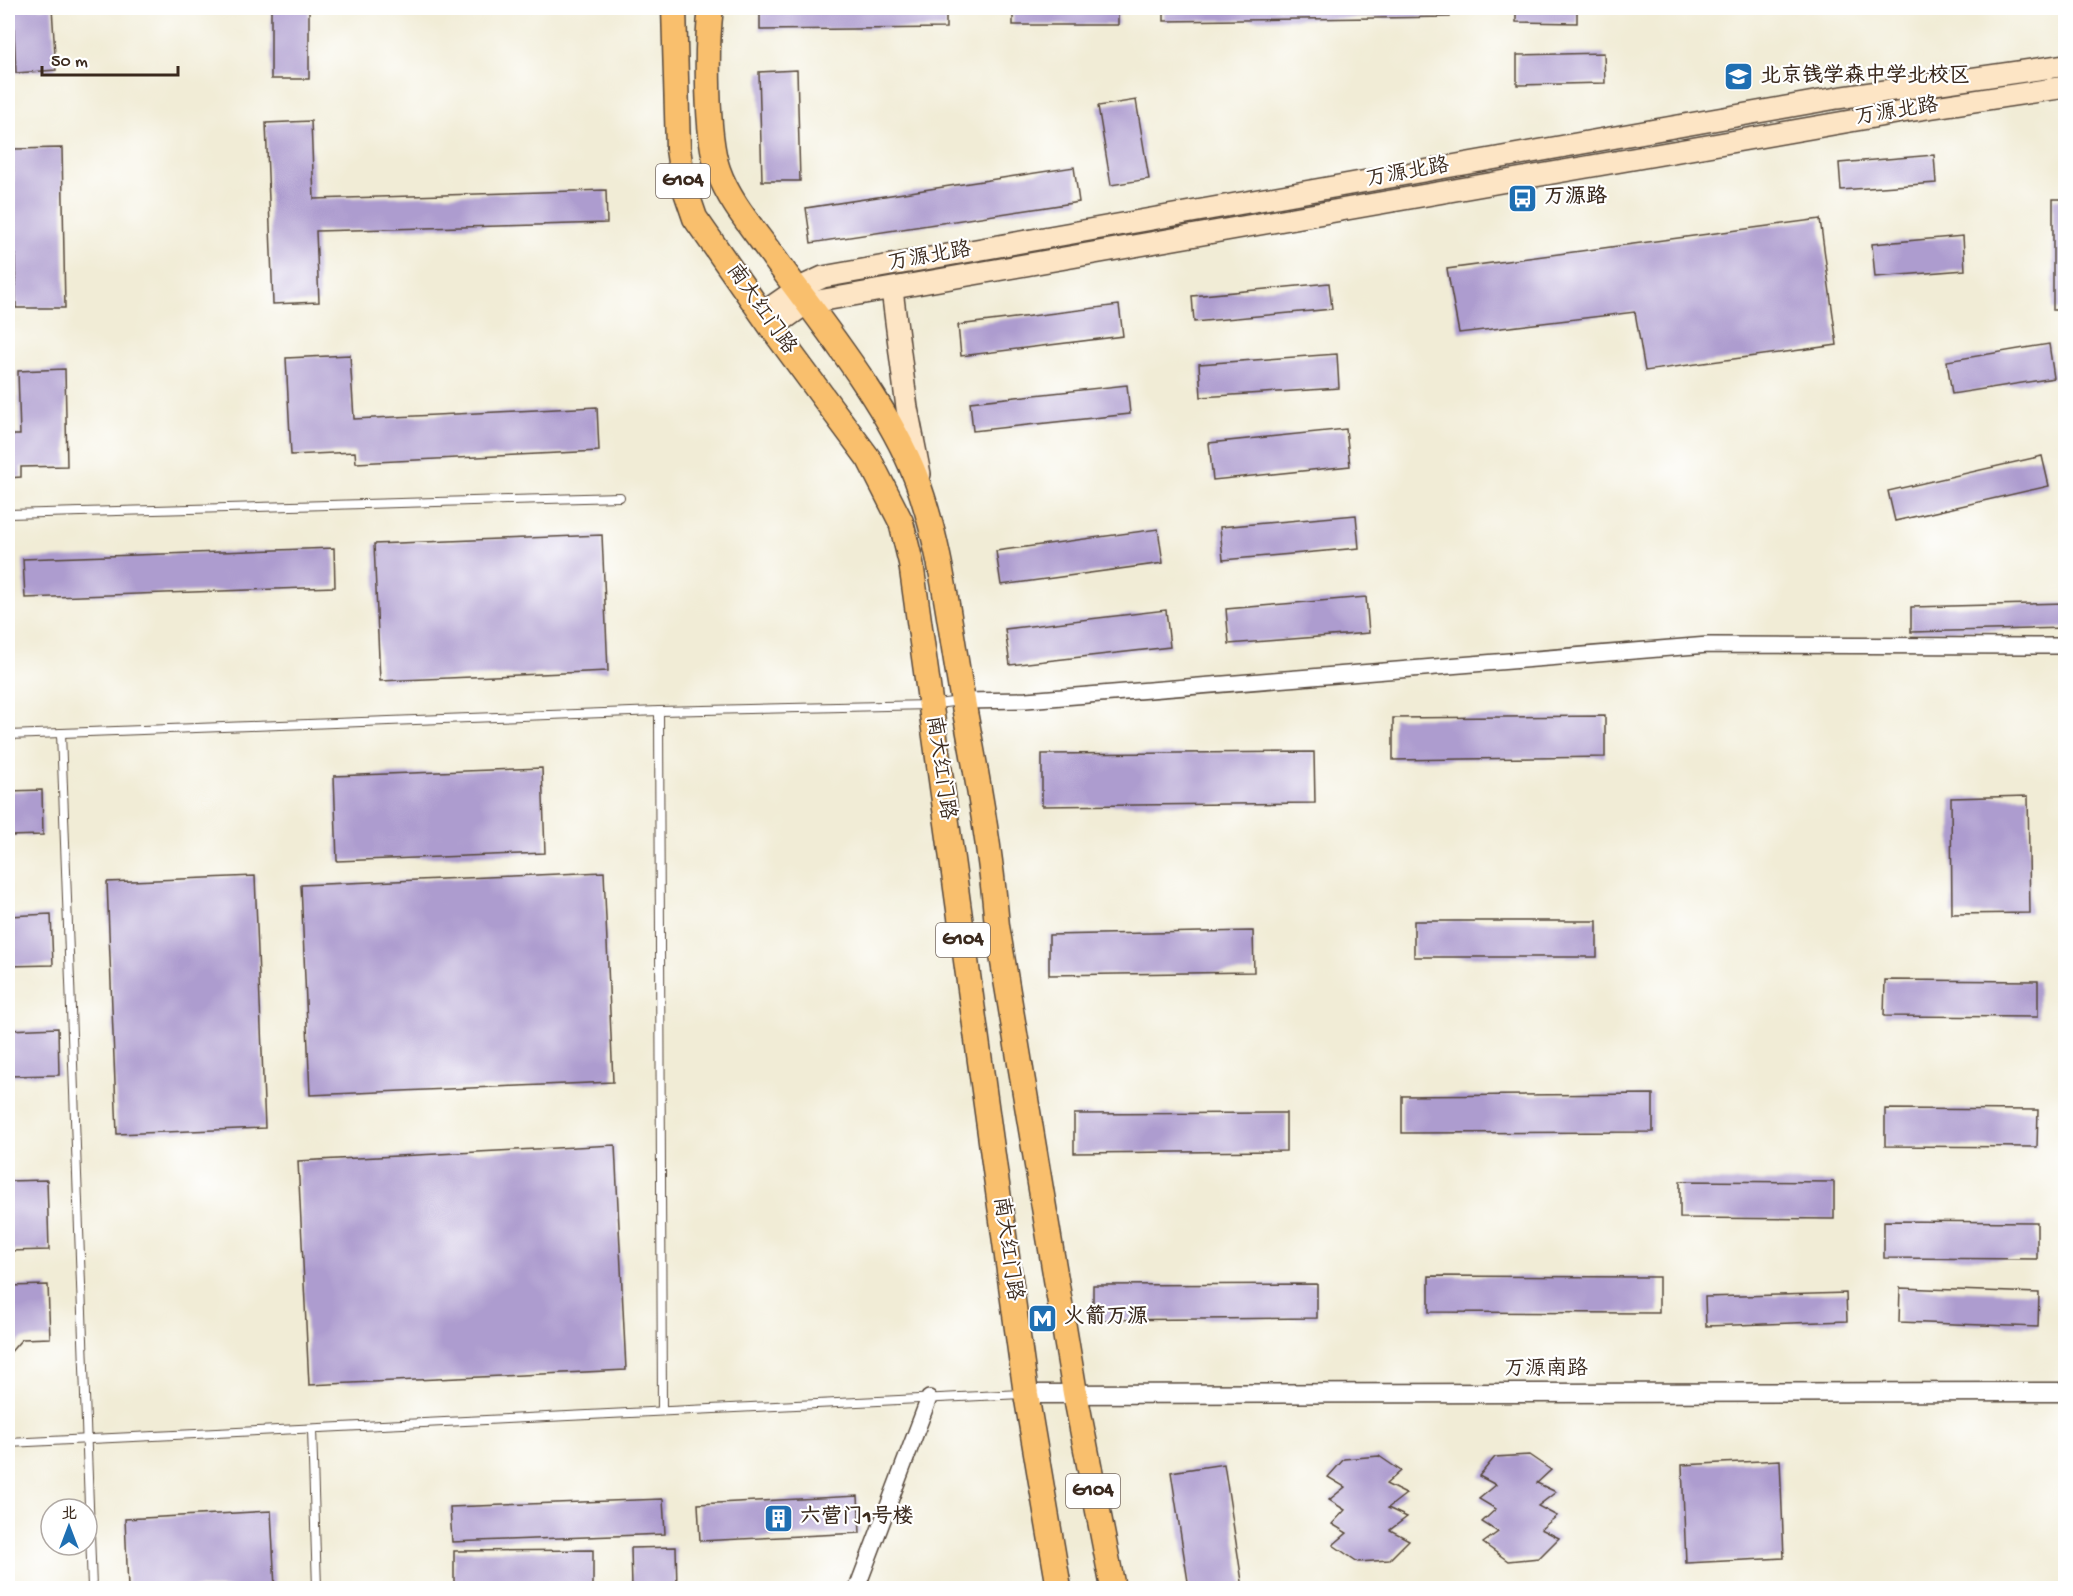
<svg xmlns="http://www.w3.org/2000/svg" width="2073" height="1596" viewBox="0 0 2073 1596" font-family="'Gochi Hand','LXGW WenKai TC',sans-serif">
  <rect width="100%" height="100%" fill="#fff"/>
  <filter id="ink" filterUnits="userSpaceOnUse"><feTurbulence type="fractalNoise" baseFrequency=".0167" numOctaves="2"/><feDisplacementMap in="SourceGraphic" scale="12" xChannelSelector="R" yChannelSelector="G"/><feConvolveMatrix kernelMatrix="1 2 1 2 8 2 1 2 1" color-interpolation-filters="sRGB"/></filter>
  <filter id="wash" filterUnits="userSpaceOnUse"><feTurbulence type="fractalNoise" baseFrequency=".008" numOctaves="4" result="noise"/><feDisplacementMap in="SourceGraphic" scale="24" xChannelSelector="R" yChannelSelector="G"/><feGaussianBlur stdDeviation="1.35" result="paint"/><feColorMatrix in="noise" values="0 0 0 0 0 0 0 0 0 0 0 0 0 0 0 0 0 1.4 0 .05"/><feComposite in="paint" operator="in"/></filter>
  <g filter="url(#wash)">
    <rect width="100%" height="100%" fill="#f1ecd6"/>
    <g id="blocks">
      <g fill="#ad9ccf">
        <polygon points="8,8 52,8 56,70 16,73 13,11 8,12"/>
        <rect x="271" y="8" width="38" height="71"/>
        <polygon points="760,8 946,8 946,28 760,30"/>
        <rect x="1013" y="8" width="105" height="17"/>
        <polygon points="1164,8 1450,8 1450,17 1164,21"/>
        <polygon points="1516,8 1577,8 1577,23 1516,22"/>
        <polygon points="1604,53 1605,83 1517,85 1517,55"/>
        <polygon points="797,70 800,181 762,181 759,72"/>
        <polygon points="1136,100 1149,179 1111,185 1098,106"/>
        <polygon points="311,121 314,199 606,190 607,223 316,231 319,302 273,304 266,123"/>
        <polygon points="62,148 65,308 16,308 13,149"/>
        <polygon points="1934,155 1936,183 1841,190 1839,163"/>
        <polygon points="1074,167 1079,202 811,243 806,208"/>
        <rect x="2053" y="199" width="13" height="111"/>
        <polygon points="1820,219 1837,345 1645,371 1635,312 1459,333 1447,269"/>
        <polygon points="1963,236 1965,270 1875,277 1872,244"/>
        <polygon points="1329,283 1332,309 1194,322 1192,296"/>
        <polygon points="1119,305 1123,336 961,356 958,325"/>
        <polygon points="2049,344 2054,378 1952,394 1947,361"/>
        <polygon points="1337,354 1339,388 1201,397 1199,364"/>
        <polygon points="350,355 354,419 597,407 599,451 356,463 355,452 291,455 286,358"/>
        <polygon points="65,369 67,466 21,467 21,477 8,478 8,435 20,435 18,371"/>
        <polygon points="1127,385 1130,414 973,431 970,402"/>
        <polygon points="1346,429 1350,466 1213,480 1209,443"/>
        <polygon points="2042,456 2049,486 1895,521 1888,491"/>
        <polygon points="1356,515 1359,548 1223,560 1220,527"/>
        <polygon points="1158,529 1163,563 1001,585 996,551"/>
        <polygon points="602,535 608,671 380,681 374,544"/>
        <polygon points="334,548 335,587 25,598 23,559"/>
        <polygon points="1366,597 1369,633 1229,644 1226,609"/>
        <polygon points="2066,603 2066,628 1911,632 1911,607"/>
        <polygon points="1166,610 1170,647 1010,665 1005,629"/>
        <polygon points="1605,716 1605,757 1393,760 1393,718"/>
        <polygon points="1314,752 1315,803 1042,806 1042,754"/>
        <polygon points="542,768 545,853 337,861 334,776"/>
        <polygon points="42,790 43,835 8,836 8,791"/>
        <polygon points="2028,796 2030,913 1952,914 1951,798"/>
        <polygon points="604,872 613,1082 310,1095 301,885"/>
        <polygon points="255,876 265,1128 117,1134 107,882"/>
        <polygon points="51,914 53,965 8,966 8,916"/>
        <rect x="1414" y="921" width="183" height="36"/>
        <polygon points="1253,931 1254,972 1049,975 1049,935"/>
        <polygon points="1885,980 2038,981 2038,1017 1884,1016"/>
        <polygon points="58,1028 59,1075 8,1076 8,1030"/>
        <polygon points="1653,1094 1653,1132 1402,1133 1402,1096"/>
        <polygon points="1885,1109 2038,1110 2037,1147 1885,1146"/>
        <polygon points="1286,1113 1286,1151 1074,1153 1074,1114"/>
        <polygon points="615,1145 626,1370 309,1385 298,1161"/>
        <polygon points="47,1180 49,1250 8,1251 8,1181"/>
        <polygon points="1680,1181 1834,1182 1834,1219 1680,1218"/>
        <polygon points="1884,1221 2037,1222 2037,1259 1884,1258"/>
        <polygon points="1429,1276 1659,1277 1659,1313 1429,1312"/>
        <polygon points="1317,1284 1317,1318 1093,1320 1093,1285"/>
        <polygon points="48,1285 50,1338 22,1339 8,1355 8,1286"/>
        <polygon points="1900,1288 2039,1293 2038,1327 1899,1322"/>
        <polygon points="1846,1293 1847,1321 1706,1326 1705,1297"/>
        <polygon points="1529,1455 1551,1470 1537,1483 1556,1492 1538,1506 1557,1516 1541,1529 1559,1538 1539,1558 1508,1561 1483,1543 1498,1532 1482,1522 1496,1509 1479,1499 1496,1485 1479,1476 1495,1457"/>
        <polygon points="1379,1456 1401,1471 1386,1484 1406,1494 1388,1508 1407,1517 1390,1530 1409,1540 1389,1560 1358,1562 1333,1545 1347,1533 1332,1524 1345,1510 1329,1500 1345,1487 1328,1477 1344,1459"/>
        <polygon points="1780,1460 1784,1558 1686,1563 1682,1465"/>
        <polygon points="1224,1464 1243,1588 1189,1588 1171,1472"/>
        <polygon points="858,1496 860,1533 700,1541 698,1504"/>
        <polygon points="663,1499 665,1534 452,1542 450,1507"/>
        <polygon points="271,1511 275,1588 128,1588 125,1519"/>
        <polygon points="676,1547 677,1588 632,1588 631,1548"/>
        <polygon points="593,1550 593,1588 454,1588 454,1551"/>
      </g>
    </g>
  </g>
  <g filter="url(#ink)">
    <use href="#blocks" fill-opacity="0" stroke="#56473a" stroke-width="1.5"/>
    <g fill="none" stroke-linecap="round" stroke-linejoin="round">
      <defs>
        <g id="service">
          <polyline points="8,514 620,497"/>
          <polyline points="659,711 930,705 960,701"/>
          <polyline points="61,733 92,1588"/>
          <polyline points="8,735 659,711 662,1411"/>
          <polyline points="312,1429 317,1588"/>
          <polyline points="8,1443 1022,1394"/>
        </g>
        <g id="minor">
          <polyline points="963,701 1026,700 1708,645 2066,646"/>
          <polyline points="857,1588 929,1398"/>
        </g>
        <polyline id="tertiary" points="1026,1394 2066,1392"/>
        <g id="secondary">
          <polyline points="892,290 907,408 920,474"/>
          <polyline points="761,314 797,289 823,277 1837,98 2066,65"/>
          <polyline points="772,328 807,303 1908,111 2066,87"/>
        </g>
        <g id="trunk">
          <polyline points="674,8 678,149 683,183 695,218 772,328 869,459 901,522 911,563 1026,1394 1059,1588"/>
          <path d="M711 8C706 46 706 135 718 170 729 202 755 231 774 258 821 322 888 405 916 478 943 550 949 627 963 701 977 776 991 850 997 926L1075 1393 1113 1588"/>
        </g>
      </defs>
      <use href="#service" stroke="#56473a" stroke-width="10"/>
      <use href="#minor" stroke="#56473a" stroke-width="18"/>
      <use href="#tertiary" stroke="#56473a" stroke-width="21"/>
      <use href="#secondary" stroke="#56473a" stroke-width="24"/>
      <use href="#trunk" stroke="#56473a" stroke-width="27"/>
      <use href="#service" stroke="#fff" stroke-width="8"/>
      <use href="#minor" stroke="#fff" stroke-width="15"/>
      <use href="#tertiary" stroke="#fff" stroke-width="18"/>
      <use href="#secondary" stroke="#fde5c5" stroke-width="21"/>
      <use href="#trunk" stroke="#f9bf6d" stroke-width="24"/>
    </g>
  </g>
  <defs>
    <symbol id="school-square" viewBox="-11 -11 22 22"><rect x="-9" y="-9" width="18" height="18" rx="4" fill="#1f6fb2" stroke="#fff"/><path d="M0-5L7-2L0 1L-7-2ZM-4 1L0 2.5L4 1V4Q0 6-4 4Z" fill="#fff"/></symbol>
    <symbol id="bus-square" viewBox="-11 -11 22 22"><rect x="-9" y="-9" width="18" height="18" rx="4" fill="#1f6fb2" stroke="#fff"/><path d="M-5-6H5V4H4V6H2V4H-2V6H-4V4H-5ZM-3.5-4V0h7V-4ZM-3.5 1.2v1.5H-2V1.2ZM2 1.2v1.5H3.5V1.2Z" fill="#fff"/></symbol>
    <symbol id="metro-square" viewBox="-11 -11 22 22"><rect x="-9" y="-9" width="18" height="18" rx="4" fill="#1f6fb2" stroke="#fff"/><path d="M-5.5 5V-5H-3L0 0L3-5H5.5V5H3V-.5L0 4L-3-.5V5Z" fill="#fff"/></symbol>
    <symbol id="building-square" viewBox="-11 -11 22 22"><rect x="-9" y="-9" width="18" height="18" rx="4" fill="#1f6fb2" stroke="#fff"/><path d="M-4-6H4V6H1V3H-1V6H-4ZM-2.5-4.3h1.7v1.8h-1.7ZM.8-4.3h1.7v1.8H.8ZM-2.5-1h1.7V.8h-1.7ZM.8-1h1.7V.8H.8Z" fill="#fff"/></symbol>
  </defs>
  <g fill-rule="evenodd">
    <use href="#school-square" x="1722" y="60" width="33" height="33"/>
    <use href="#bus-square" x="1506" y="182" width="33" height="33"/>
    <use href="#metro-square" x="1026" y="1302" width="33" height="33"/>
    <use href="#building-square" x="762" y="1502" width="33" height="33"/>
  </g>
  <g text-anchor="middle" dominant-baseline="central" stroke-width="4.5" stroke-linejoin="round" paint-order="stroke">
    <g fill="#fff" stroke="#766a62" stroke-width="1.5">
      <rect x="656" y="164" width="54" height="34" rx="4.5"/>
      <rect x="936" y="923" width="54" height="34" rx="4.5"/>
      <rect x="1066" y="1474" width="54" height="34" rx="4.5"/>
    </g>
    <g font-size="20" font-weight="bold" fill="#3b2a1e">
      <text x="683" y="181">G104</text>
      <text x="963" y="940">G104</text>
      <text x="1093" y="1491">G104</text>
    </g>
    <g font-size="21" font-weight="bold" fill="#3b2a1e" stroke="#fff" text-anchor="start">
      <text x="1760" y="77">北京钱学森中学北校区</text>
      <text x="1544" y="198">万源路</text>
      <text x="1064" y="1318">火箭万源</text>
      <text x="800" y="1518">六营门1号楼</text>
    </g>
    <g font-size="21" fill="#3b2a1e" stroke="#fff">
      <text transform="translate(1897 113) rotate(-9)">万源北路</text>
      <text transform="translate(1408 174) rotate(-10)">万源北路</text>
      <text transform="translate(930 258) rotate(-10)">万源北路</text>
      <text transform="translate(760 310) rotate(55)">南大红门路</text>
      <text transform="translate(939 768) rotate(82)">南大红门路</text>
      <text transform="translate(1006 1249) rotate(82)">南大红门路</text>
      <text x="1546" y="1370">万源南路</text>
    </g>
  </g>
  <rect width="2073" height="1596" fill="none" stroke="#fff" stroke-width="30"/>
  <g transform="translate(69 1527)"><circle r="28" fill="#ffffff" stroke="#b1aaa5" stroke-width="1.5"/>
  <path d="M0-4.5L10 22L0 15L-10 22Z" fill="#1f6fb2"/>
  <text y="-9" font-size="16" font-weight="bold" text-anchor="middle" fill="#3b2a1e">北</text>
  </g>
  <path d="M42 66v9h136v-9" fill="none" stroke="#3b2a1e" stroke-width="3"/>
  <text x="51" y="66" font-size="18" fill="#3b2a1e" stroke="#ffffff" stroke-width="4.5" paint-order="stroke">50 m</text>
</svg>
